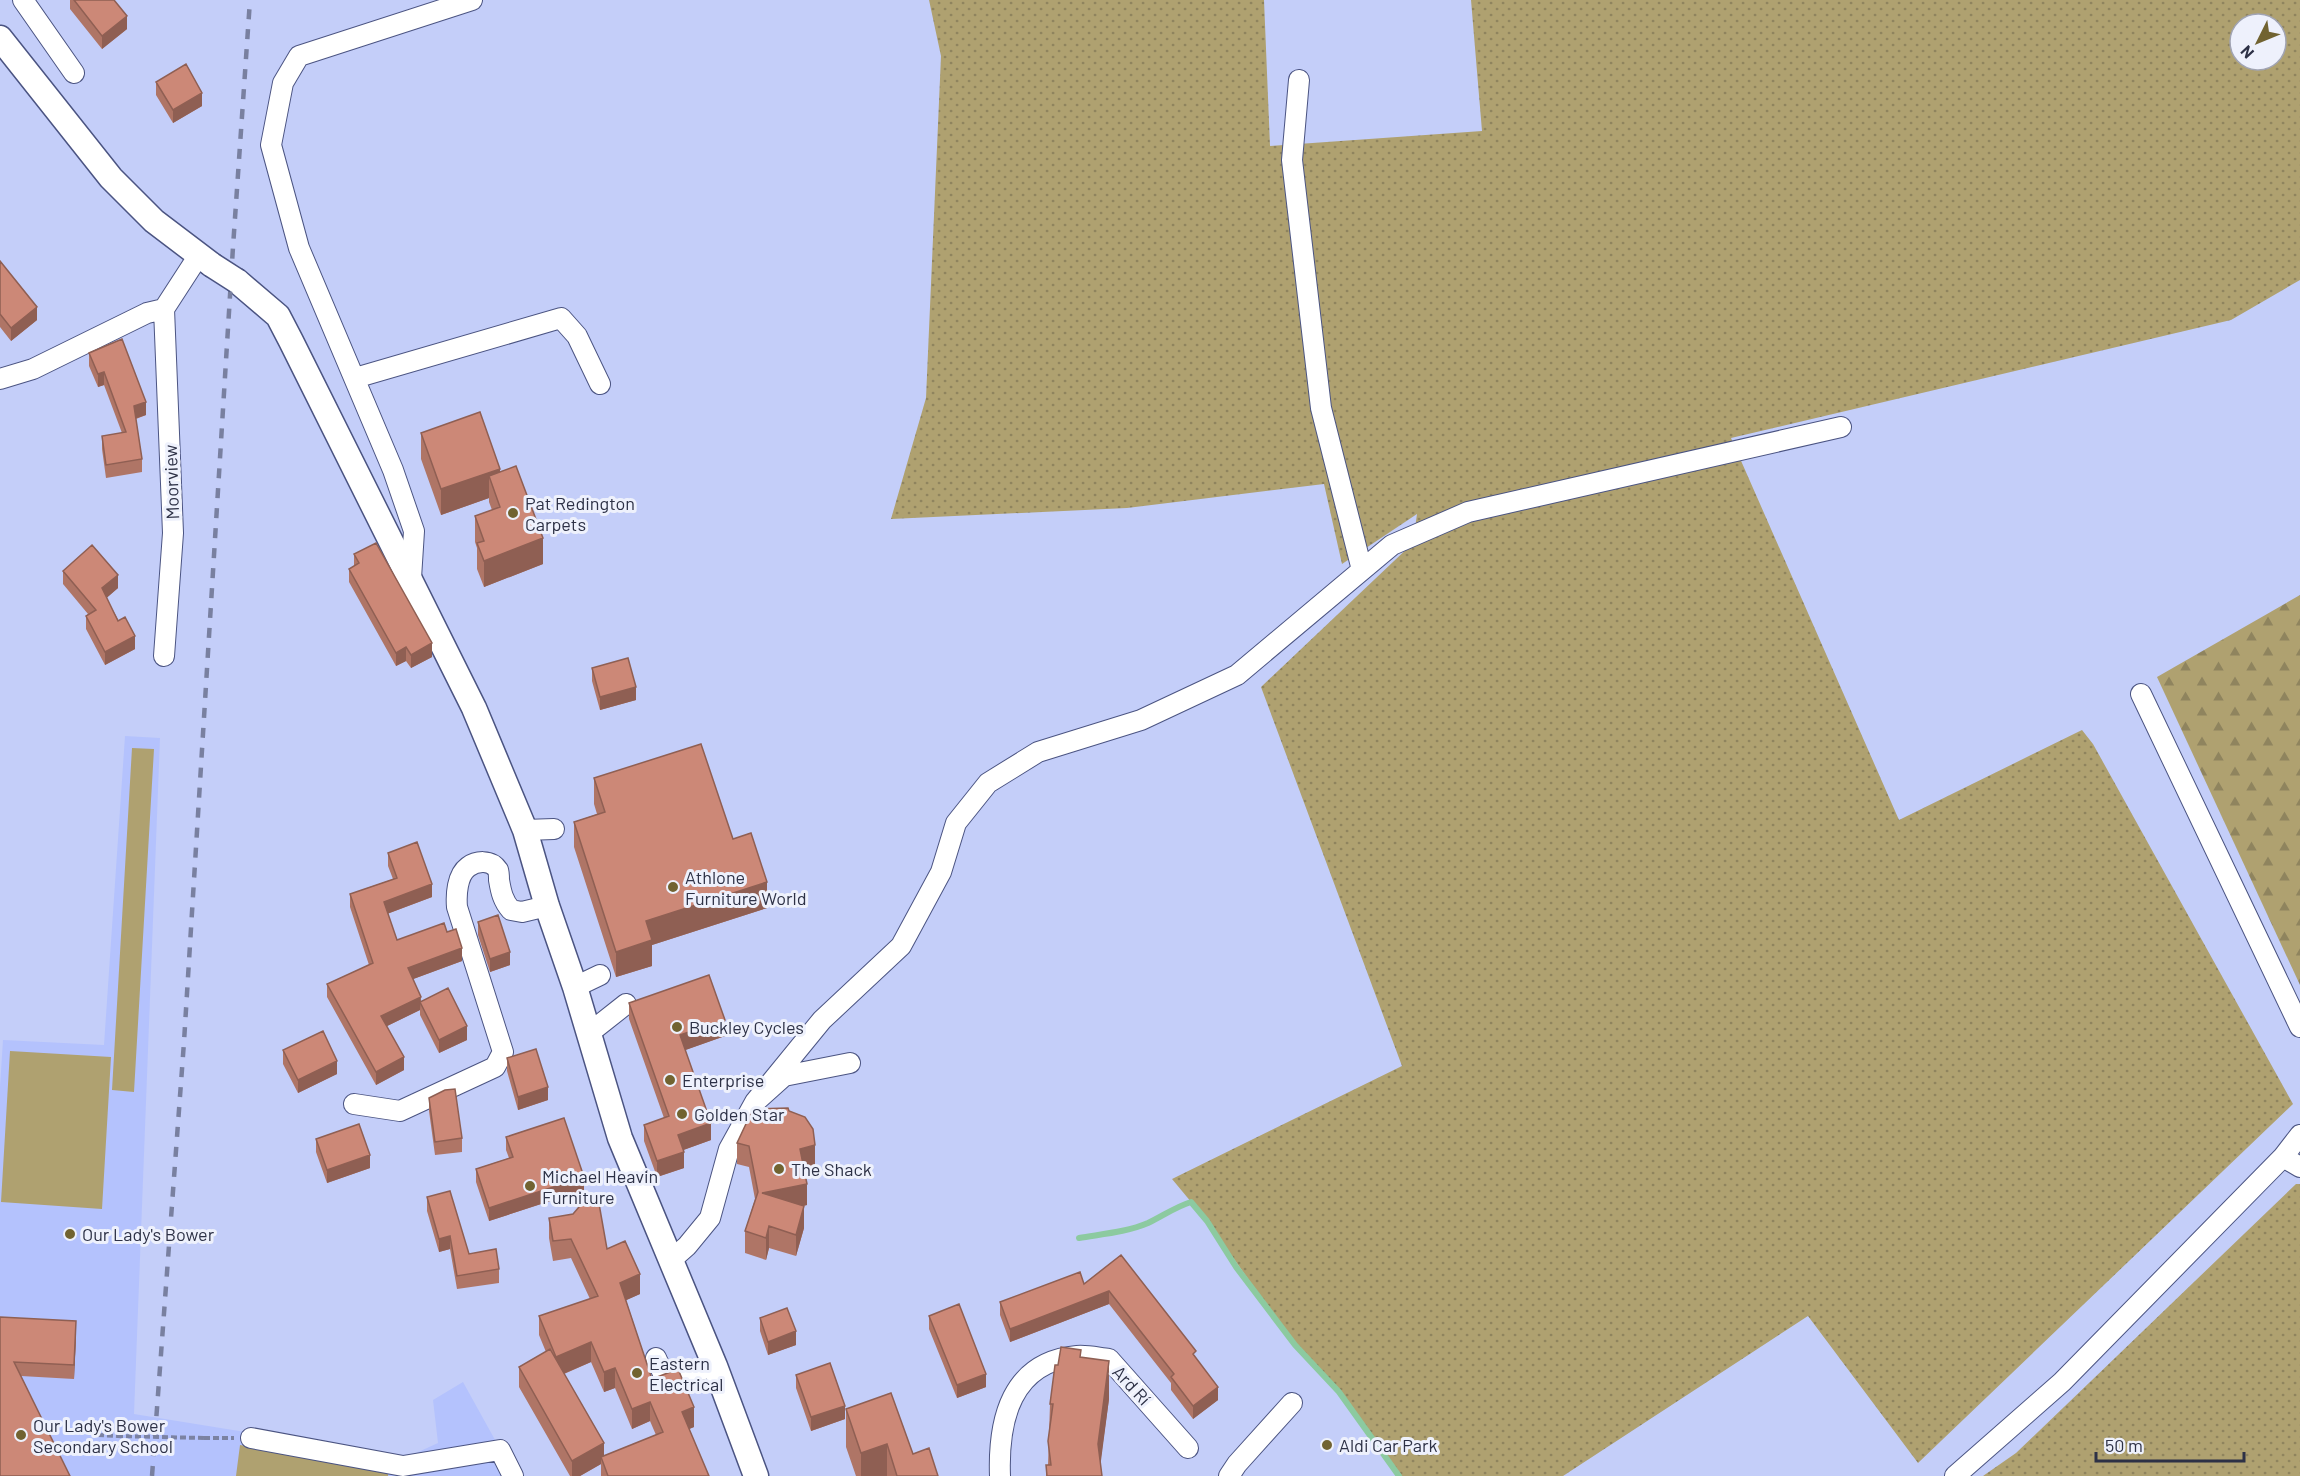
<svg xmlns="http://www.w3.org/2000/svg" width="2300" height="1476" font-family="Barlow,sans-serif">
  <defs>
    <pattern id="grass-dots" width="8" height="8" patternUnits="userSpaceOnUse" patternTransform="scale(1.5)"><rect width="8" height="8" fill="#afa170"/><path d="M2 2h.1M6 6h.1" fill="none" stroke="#8f845e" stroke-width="1.8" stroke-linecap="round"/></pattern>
    <pattern id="forest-firs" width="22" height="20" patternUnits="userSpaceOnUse" patternTransform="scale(1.5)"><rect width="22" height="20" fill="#afa170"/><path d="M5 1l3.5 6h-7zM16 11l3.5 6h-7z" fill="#8f845e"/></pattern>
  </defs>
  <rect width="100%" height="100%" fill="#c4cef9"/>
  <!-- built -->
  <path fill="#b4c2fd" d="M 125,736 L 160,738 L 134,1414 L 405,1458 L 438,1443 L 433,1400 L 463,1382 L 515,1476 L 0,1476 L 0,1087 L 3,1040 L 104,1045 Z"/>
  <!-- grass -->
  <path fill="url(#grass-dots)" fill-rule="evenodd" d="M 929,0 L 1264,0 L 1270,146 L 1482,131 L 1471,0 L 2300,0 L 2300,280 L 2231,320 L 1731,438 L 1899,820 L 2082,730 L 2093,744 L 2293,1104 L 1918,1463 L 1808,1316 L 1563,1476 L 1399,1476 L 1339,1392 L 1295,1345 L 1207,1221 L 1172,1179 L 1402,1066 L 1261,687 L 1413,543 L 1417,514 L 1342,564 L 1324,484 L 1127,508 L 891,519 L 926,398 L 941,56 ZM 2240,24 L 2276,24 L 2276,60 L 2240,60 Z
    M 2296,1184 L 2300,1184 L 2300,1476 L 1983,1476 L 2016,1453 Z"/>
  <!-- forest -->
  <path fill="url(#forest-firs)" d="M 2300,595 L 2300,985 L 2157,677 Z"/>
  <!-- green -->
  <path fill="#afa170" d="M 132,748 L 154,749 L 134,1092 L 112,1090 Z
    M 10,1051 L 111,1057 L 102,1209 L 1,1202 Z
    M 240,1445 L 389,1468 L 388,1476 L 236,1476 Z"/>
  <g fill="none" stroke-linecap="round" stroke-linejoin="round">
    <!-- stream -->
    <path stroke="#8ccaa0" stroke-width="6" d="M 1079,1238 C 1102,1234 1127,1232 1148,1223 C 1163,1216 1175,1207 1191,1202 L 1207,1221 L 1236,1267 L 1295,1345 L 1339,1392 L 1399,1476"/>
    <defs>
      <path id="minor" d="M 23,0 L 74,73
        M 1299,80 L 1292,160 L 1321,408 L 1362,570
        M 355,378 L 561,318 L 577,336 L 600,384
        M 0,379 L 33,369 L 147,313 L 164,309
        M 411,578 L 414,531 L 393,470 L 299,248 L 271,145 L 283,83 L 299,56 L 472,0
        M 164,656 L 173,533 L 164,309 L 199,255
        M 2141,694 L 2300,1027
        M 525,830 L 554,829
        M 575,987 L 600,975
        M 588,1034 L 626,1004
        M 755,1102 L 822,1020 L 901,946 L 941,872 L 956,823 L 988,783 L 1038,752 L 1141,720 L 1237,675 L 1392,545 L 1468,512 L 1841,427
        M 354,1104 L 400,1111 L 495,1067 L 503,1052 L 457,907 C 456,895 457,875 468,867 C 476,861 491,859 498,870 C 499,873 499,876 499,880 C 501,892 503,901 511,910 L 522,912 L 547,906
        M 2283,1157 L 2300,1167
        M 670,1261 L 687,1246 L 710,1218 L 729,1149 L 755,1102 L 784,1076 L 850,1063
        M 656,1358 L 666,1380 L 715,1366
        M 251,1438 L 403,1466 L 500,1450 L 513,1476
        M 1000,1476 C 998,1420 1011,1362 1077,1356 C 1087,1355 1099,1358 1109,1359 L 1188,1448
        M 1229,1476 L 1237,1464 L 1292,1403
        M 1955,1476 L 2062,1382 L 2283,1157 L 2300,1135"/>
      <path id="major" d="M 0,38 L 111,178 L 154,221 L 212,265
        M 237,281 L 278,316 L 291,341 L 474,708 L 525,830 L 547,906 L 575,987 L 620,1138 L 715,1366 L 756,1476"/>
    </defs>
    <!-- minor casing -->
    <use href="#minor" stroke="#4b5482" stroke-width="22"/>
    <!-- major casing -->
    <use href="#major" stroke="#4b5482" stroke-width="27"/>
    <!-- path -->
    <path stroke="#7b82a2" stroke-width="4" stroke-dasharray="6 3" stroke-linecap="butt" d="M 98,1435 L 117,1436
      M 204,1438 L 234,1438"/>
    <!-- minor -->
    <use href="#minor" stroke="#fff" stroke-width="20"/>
    <!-- major -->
    <use href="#major" stroke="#fff" stroke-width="24"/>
    <!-- rail -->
    <path stroke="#7980a0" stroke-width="4.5" stroke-dasharray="10 10" stroke-linecap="butt" d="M 152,1476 L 184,1042 L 233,247 L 250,0"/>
    <defs>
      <path id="major-bridge" d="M 212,265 L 237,281"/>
    </defs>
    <!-- major-bridge casing -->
    <use href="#major-bridge" stroke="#4b5482" stroke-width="27" stroke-linecap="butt"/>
    <!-- path-bridge -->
    <path stroke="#7b82a2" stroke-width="4" stroke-dasharray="6 3" stroke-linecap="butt" d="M 117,1436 L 204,1438"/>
    <!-- major-bridge -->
    <use href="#major-bridge" stroke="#fff" stroke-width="24"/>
  </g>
  <!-- wall -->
  <path fill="#af7566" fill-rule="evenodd" d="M 70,0 L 114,0 L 127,29 L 102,49 L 70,9 Z
    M 156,82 L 202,106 L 173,123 L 156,95 Z
    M 0,261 L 37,320 L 11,341 L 0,327 Z
    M 89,353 L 146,415 L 136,419 L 142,459 L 142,472 L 106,478 L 102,449 L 102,436 L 122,433 L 104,385 L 98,387 L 89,366 Z
    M 421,433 L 500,472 L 543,564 L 484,587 L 477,569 L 477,548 L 475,542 L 475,516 L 492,510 L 489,502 L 489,498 L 441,515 L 421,459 Z
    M 354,554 L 432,657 L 411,668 L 406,661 L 396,666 L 349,582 L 349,569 L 354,566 Z
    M 63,571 L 118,588 L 106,598 L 135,649 L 105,665 L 86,629 L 86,616 L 88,614 L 63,584 Z
    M 592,668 L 636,700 L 600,710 L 592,681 Z
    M 594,778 L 733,839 L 767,908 L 652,945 L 652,966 L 616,977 L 574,847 L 574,822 L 597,814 L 594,804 Z
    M 388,853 L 432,897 L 387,914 L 397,940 L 447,932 L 462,961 L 413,979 L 421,1001 L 467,1040 L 439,1053 L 420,1015 L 420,1010 L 387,1026 L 404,1070 L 376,1085 L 327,997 L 327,984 L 369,965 L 350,907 L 350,894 L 393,879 L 388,866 Z
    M 478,922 L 510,965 L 490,972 L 478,935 Z
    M 629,1003 L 725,1036 L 685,1050 L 711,1140 L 683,1150 L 684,1168 L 657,1177 L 644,1141 L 644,1125 L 664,1118 L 629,1019 Z
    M 283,1050 L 337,1074 L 298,1093 L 283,1064 Z
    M 507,1058 L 548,1100 L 518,1110 L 507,1071 Z
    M 429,1098 L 462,1138 L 462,1152 L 435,1155 L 429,1111 Z
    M 753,1109 L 815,1167 L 804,1170 L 807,1205 L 803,1206 L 804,1228 L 796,1256 L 769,1248 L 766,1260 L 745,1253 L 745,1231 L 755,1199 L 749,1167 L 737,1164 L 737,1143 Z
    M 506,1137 L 584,1190 L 489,1221 L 476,1182 L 476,1169 L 509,1158 L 506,1150 Z
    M 316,1139 L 370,1168 L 327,1183 L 316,1152 Z
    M 427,1197 L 469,1254 L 499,1269 L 499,1283 L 457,1289 L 450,1249 L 439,1252 L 427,1211 Z
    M 549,1218 L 607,1249 L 640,1294 L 626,1300 L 652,1379 L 694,1427 L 689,1429 L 709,1476 L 601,1476 L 601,1464 L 580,1476 L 570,1476 L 519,1387 L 519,1367 L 546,1352 L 539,1335 L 539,1316 L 590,1299 L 571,1258 L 553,1261 L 549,1238 ZM 591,1362 L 604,1392 L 615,1388 L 632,1429 L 650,1421 L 656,1435 L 604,1456 L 564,1374 Z
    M 1121,1255 L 1196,1358 L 1218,1400 L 1193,1419 L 1171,1390 L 1171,1383 L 1109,1304 L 1010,1342 L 1000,1315 L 1000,1302 L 1084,1284 Z
    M 929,1316 L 986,1387 L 957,1398 L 929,1329 Z
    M 0,1317 L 76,1335 L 74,1379 L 21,1376 L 0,1476 Z
    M 760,1318 L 796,1345 L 768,1355 L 760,1331 Z
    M 1081,1357 L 1109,1399 L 1100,1464 L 1102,1476 L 1046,1476 L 1046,1465 L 1048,1465 L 1050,1404 L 1058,1365 Z
    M 796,1375 L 845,1419 L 811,1431 L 796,1388 Z
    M 846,1409 L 913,1454 L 938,1476 L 856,1476 L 846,1447 Z"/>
  <!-- shaded-wall -->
  <path fill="#8f5f53" d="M 127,16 L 127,29 L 102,49 L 102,36 Z
    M 202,93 L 202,106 L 173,123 L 173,110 Z
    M 37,307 L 37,320 L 11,341 L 11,328 Z
    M 104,372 L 104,385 L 98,387 L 98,374 Z
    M 146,402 L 146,415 L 134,419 L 134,406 Z
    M 500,469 L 500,494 L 489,476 L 489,498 L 441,515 L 441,489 Z
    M 543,538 L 543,564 L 484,587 L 484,561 Z
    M 118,575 L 118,588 L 102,602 L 102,588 Z
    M 135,636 L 135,649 L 105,665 L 105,652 Z
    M 432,643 L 432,657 L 411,668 L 411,655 Z
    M 406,647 L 406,661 L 396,666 L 396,653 Z
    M 636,687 L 636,700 L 600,710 L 600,697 Z
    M 767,882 L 767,908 L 652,945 L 652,966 L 616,977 L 616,952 L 646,921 Z
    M 432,884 L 432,897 L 384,915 L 384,902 Z
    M 462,948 L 462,961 L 408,981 L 408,968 Z
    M 510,952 L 510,965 L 490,972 L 490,959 Z
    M 421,997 L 420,1010 L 381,1029 L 381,1016 Z
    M 725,1020 L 725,1036 L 680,1052 L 680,1035 Z
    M 467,1026 L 467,1040 L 439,1053 L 439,1040 Z
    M 404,1057 L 404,1070 L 376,1085 L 376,1072 Z
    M 337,1061 L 337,1074 L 298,1093 L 298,1080 Z
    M 548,1087 L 548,1100 L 518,1110 L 518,1097 Z
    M 711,1123 L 711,1140 L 678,1152 L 678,1135 Z
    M 815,1145 L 815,1167 L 800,1171 L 800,1149 Z
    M 684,1152 L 684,1168 L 657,1177 L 657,1161 Z
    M 370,1155 L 370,1168 L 327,1183 L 327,1170 Z
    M 584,1177 L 584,1190 L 489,1221 L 489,1208 Z
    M 807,1184 L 807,1205 L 762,1214 L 762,1193 Z
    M 804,1206 L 804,1228 L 796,1256 L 796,1235 Z
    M 769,1226 L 769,1248 L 766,1260 L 766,1238 Z
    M 450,1236 L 450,1249 L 439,1252 L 439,1239 Z
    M 640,1274 L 640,1294 L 620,1303 L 620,1283 Z
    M 1109,1291 L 1109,1304 L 1010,1342 L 1010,1329 Z
    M 76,1321 L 76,1335 L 74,1379 L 74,1365 Z
    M 796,1331 L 796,1345 L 768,1355 L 768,1342 Z
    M 591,1342 L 591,1362 L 556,1377 L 556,1357 Z
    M 1109,1361 L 1109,1399 L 1099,1476 L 1098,1444 Z
    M 615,1368 L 615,1388 L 604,1392 L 604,1372 Z
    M 986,1374 L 986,1387 L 957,1398 L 957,1385 Z
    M 1218,1387 L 1218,1400 L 1193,1419 L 1193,1406 Z
    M 650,1402 L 650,1421 L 632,1429 L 632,1409 Z
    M 845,1406 L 845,1419 L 811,1431 L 811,1417 Z
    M 694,1407 L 694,1427 L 682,1432 L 682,1412 Z
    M 604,1443 L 604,1463 L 601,1457 L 601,1464 L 580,1476 L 572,1476 L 572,1461 Z
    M 887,1444 L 887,1476 L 861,1476 L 861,1453 Z"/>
  <!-- building -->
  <path fill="#c87" stroke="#8f5f53" stroke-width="1.5" d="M 74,0 L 114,0 L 127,16 L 102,36 Z
    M 186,64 L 202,93 L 173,110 L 156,82 Z
    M 0,261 L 37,307 L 11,328 L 0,314 Z
    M 122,339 L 146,402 L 134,406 L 142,459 L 106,465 L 102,436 L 126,432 L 104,372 L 98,374 L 89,353 Z
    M 480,412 L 500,469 L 441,489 L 421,433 Z
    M 516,466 L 543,538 L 484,561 L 477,543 L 484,541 L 475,516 L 500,507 L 489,476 Z
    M 376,543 L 432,643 L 411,655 L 406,647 L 396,653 L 349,569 L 359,563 L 354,554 Z
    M 92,545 L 118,575 L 102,588 L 118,621 L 125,617 L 135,636 L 105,652 L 86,616 L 96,610 L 63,571 Z
    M 628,658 L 636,687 L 600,697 L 592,668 Z
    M 701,744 L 733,839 L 751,833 L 767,882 L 646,921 L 652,940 L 616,952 L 574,822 L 605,812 L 594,778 Z
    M 417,842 L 432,884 L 384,902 L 397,940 L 444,923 L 447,932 L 456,929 L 462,948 L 408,968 L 421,997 L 381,1016 L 404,1057 L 376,1072 L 327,984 L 373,963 L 350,894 L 397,878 L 388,853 Z
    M 498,915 L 510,952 L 490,959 L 478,922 Z
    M 709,975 L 725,1020 L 680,1035 L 711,1123 L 678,1135 L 684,1152 L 657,1161 L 644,1125 L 669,1116 L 629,1003 Z
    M 448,988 L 467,1026 L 439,1040 L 420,1002 Z
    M 323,1031 L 337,1061 L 298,1080 L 283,1050 Z
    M 536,1049 L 548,1087 L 518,1097 L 507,1058 Z
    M 455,1089 L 462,1138 L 435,1142 L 429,1098 L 445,1090 Z
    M 788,1108 L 789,1111 L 805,1117 L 813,1129 L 815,1145 L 800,1149 L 807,1184 L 762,1193 L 804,1206 L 796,1235 L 769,1226 L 766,1238 L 745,1231 L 758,1192 L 749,1146 L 737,1143 L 753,1109 Z
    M 564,1118 L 584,1177 L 489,1208 L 476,1169 L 513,1157 L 506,1137 Z
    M 359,1124 L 370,1155 L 327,1170 L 316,1139 Z
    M 450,1191 L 469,1254 L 496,1249 L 499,1269 L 457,1276 L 450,1236 L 439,1239 L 427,1197 Z
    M 598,1198 L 607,1249 L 625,1241 L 640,1274 L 620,1283 L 652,1379 L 678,1369 L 694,1407 L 682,1412 L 709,1476 L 608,1476 L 601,1457 L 663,1432 L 650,1402 L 632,1409 L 615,1368 L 604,1372 L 591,1342 L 556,1357 L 539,1316 L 598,1296 L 571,1239 L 553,1241 L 549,1218 L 573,1214 L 585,1200 Z
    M 1121,1255 L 1196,1351 L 1193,1354 L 1218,1387 L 1193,1406 L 1171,1377 L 1174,1374 L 1109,1291 L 1010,1329 L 1000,1302 L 1080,1272 L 1084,1284 Z
    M 959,1304 L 986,1374 L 957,1385 L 929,1316 Z
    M 787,1308 L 796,1331 L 768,1342 L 760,1318 Z
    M 0,1317 L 76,1321 L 74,1365 L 14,1362 L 70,1476 L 0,1476 Z
    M 1061,1347 L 1081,1350 L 1080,1357 L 1109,1361 L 1098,1444 L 1102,1476 L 1047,1476 L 1046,1465 L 1051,1465 L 1048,1441 L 1053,1404 L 1050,1404 L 1055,1365 L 1058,1365 Z
    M 550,1349 L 604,1443 L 572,1461 L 519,1367 Z
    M 830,1363 L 845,1406 L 811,1417 L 796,1375 Z
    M 891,1393 L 913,1454 L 929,1448 L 938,1476 L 897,1476 L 887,1444 L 861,1453 L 846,1409 Z"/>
  <!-- markers -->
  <g fill="#716331" stroke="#eef1fc" stroke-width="2">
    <circle cx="513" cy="513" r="6"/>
    <circle cx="673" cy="887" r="6"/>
    <circle cx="677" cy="1027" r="6"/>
    <circle cx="670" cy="1080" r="6"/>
    <circle cx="682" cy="1114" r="6"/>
    <circle cx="779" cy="1169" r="6"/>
    <circle cx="530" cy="1186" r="6"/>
    <circle cx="70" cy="1234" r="6"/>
    <circle cx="637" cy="1373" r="6"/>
    <circle cx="21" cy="1435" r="6"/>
    <circle cx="1327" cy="1445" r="6"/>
  </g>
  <g text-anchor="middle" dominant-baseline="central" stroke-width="6" stroke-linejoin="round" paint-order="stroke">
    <!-- street labels -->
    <g font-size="18" fill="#2d3146" stroke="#eef1fc">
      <text transform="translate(171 482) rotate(-92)">Moorview</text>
      <text transform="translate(1132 1385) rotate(47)">Ard Rí</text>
    </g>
    <!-- poi labels -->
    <g font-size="18" fill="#2d3146" stroke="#eef1fc" text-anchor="start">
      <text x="525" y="503">Pat Redington<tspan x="525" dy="21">Carpets</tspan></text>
      <text x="685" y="877">Athlone<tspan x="685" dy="21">Furniture World</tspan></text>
      <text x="689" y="1027">Buckley Cycles</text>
      <text x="682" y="1080">Enterprise</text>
      <text x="694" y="1114">Golden Star</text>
      <text x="791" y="1169">The Shack</text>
      <text x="542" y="1176">Michael Heavin<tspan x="542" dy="21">Furniture</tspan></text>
      <text x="82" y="1234">Our Lady's Bower</text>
      <text x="649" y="1363">Eastern<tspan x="649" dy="21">Electrical</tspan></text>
      <text x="33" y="1425">Our Lady's Bower<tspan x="33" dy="21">Secondary School</tspan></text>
      <text x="1339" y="1445">Aldi Car Park</text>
    </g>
  </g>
  <!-- north arrow -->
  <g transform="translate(2258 42) rotate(227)"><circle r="28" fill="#eef1fc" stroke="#a1a4b3" stroke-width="1.5"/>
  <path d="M0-4.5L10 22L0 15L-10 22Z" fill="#716331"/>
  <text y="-9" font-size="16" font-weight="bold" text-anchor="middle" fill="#2d3146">N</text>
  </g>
  <!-- scale -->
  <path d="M2096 1452v9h148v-9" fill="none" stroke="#2d3146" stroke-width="3"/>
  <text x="2105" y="1452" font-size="18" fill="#2d3146" stroke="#eef1fc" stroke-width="4.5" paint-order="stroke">50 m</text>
</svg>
